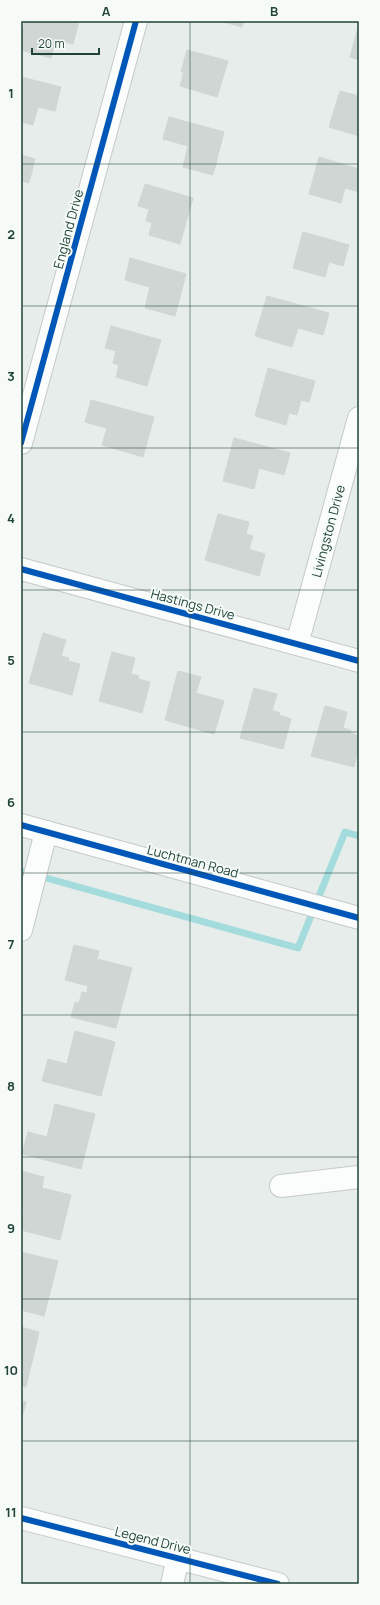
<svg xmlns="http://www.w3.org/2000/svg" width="380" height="1605" font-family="Manrope,sans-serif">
  <rect width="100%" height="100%" fill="#e7edea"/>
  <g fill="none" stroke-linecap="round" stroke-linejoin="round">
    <!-- stream -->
    <path stroke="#a4dcde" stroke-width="7" d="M 21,871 L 298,948 L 345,832 L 359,836"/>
  </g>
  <!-- building -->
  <path fill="#cfd6d3" stroke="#cfd6d3" d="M 25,21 L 79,21 L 73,44 L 56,40 L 51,58 L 21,50 L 21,36 Z
    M 220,21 L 244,21 L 242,27 Z
    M 359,24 L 359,60 L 350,57 Z
    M 187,50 L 228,61 L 217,97 L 180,86 L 184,72 L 181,72 Z
    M 21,77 L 61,87 L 55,111 L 38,107 L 33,125 L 21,122 Z
    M 340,91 L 359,96 L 359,136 L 329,127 Z
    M 169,117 L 224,132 L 213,175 L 183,167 L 188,146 L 163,139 Z
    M 21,155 L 35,159 L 29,183 L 21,181 Z
    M 319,157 L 359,169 L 359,192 L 345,188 L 341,203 L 309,194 Z
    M 145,184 L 193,198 L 180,244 L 149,235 L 152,223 L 146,221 L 149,209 L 138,206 Z
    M 303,232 L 349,245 L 343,266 L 329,262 L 325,277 L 293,268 Z
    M 130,258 L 186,274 L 175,316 L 145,308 L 150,287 L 125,280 Z
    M 267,296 L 329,313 L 323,335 L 298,328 L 292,347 L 255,336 Z
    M 111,326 L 161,340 L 147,386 L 116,377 L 119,365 L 113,363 L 116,351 L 105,348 Z
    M 268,368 L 315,381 L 309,402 L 301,400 L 297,415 L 289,413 L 286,425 L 255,416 Z
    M 91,400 L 154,417 L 143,457 L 102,445 L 107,428 L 85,422 Z
    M 234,438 L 290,453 L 284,475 L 259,468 L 254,489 L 223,481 Z
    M 218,514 L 249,522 L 246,534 L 253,536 L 249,549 L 265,554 L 259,576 L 205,560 Z
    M 43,633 L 66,640 L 61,656 L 69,658 L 68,661 L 80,664 L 72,695 L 29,683 Z
    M 112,652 L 135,658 L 131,674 L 139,676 L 138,679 L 150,682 L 142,713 L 99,701 Z
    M 178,671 L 201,677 L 196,693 L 224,701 L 214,734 L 165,720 Z
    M 254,688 L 277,694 L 272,710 L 280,713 L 279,715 L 291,719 L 283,749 L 240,738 Z
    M 325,706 L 347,712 L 343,728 L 351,730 L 350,733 L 359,736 L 359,748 L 354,767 L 311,756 Z
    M 74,945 L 99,951 L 97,959 L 132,968 L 116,1028 L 71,1017 L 75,1002 L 79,1003 L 82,992 L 87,993 L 88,986 L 65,980 Z
    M 75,1031 L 115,1042 L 101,1096 L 42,1081 L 48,1059 L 67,1064 Z
    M 55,1104 L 95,1114 L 81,1169 L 22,1154 L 28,1132 L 47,1137 Z
    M 21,1171 L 44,1177 L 42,1188 L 71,1195 L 60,1240 L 21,1230 L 21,1219 L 24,1208 L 21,1207 Z
    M 21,1252 L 58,1261 L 44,1316 L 21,1310 Z
    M 21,1327 L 39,1332 L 26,1387 L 21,1385 Z
    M 21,1401 L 26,1402 L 21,1421 Z"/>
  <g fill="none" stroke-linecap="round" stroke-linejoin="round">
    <defs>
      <path id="minor" d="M 21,443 L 136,21
        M 21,569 L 359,661
        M 297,644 L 359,418
        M 21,930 L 46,832
        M 281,1186 L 359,1177
        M 21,1518 L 278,1584
        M 172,1584 L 178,1558"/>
      <path id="tertiary" d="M 21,825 L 359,918"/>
    </defs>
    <!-- minor casing -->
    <use href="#minor" stroke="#c4cac7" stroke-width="24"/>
    <!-- tertiary casing -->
    <use href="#tertiary" stroke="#c4cac7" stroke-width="24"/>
    <!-- minor -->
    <use href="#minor" stroke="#fbfcfc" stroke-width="22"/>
    <!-- tertiary -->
    <use href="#tertiary" stroke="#fbfcfc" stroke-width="22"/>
    <defs>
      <path id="cycleway" d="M 21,443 L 136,21
        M 21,569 L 359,661
        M 21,825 L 359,918
        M 21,1518 L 278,1584"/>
    </defs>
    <!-- cycleway casing -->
    <use href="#cycleway" stroke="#f6fbf8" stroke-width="8"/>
    <!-- cycleway -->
    <use href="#cycleway" stroke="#0057b8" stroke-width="6"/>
  </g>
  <!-- grid -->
  <path fill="none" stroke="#214437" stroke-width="1" stroke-opacity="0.55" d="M 190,21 L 190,1584M 21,164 L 359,164M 21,306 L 359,306M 21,448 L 359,448M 21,590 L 359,590M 21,732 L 359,732M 21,873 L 359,873M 21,1015 L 359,1015M 21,1157 L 359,1157M 21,1299 L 359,1299M 21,1441 L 359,1441"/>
  <g text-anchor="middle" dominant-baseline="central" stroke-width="4" stroke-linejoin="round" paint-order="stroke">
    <!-- street labels -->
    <g font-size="13" fill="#214437" stroke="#f6fbf8">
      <text transform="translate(68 229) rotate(-75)">England Drive</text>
      <text transform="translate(328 531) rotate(-75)">Livingston Drive</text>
      <text transform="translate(193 604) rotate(15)">Hastings Drive</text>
      <text transform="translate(193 861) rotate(15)">Luchtman Road</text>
      <text transform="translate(153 1540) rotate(14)">Legend Drive</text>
    </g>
  </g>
  <!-- border -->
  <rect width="380" height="1605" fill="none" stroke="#f6fbf8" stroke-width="44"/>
  <!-- scale -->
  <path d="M32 48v6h67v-6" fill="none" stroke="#214437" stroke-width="2"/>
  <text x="38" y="48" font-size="12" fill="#214437" stroke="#f6fbf8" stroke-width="3" paint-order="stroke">20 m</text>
  <rect x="22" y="22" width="336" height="1561" fill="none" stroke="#214437" stroke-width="1.5"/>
  <g font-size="13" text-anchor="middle" font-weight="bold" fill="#214437">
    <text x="106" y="16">A</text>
    <text x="274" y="16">B</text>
    <text x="11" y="98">1</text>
    <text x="11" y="239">2</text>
    <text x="11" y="381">3</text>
    <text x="11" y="523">4</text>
    <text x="11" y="665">5</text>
    <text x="11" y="807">6</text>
    <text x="11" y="949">7</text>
    <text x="11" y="1091">8</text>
    <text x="11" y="1233">9</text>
    <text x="11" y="1375">10</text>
    <text x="11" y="1517">11</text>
  </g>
</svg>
